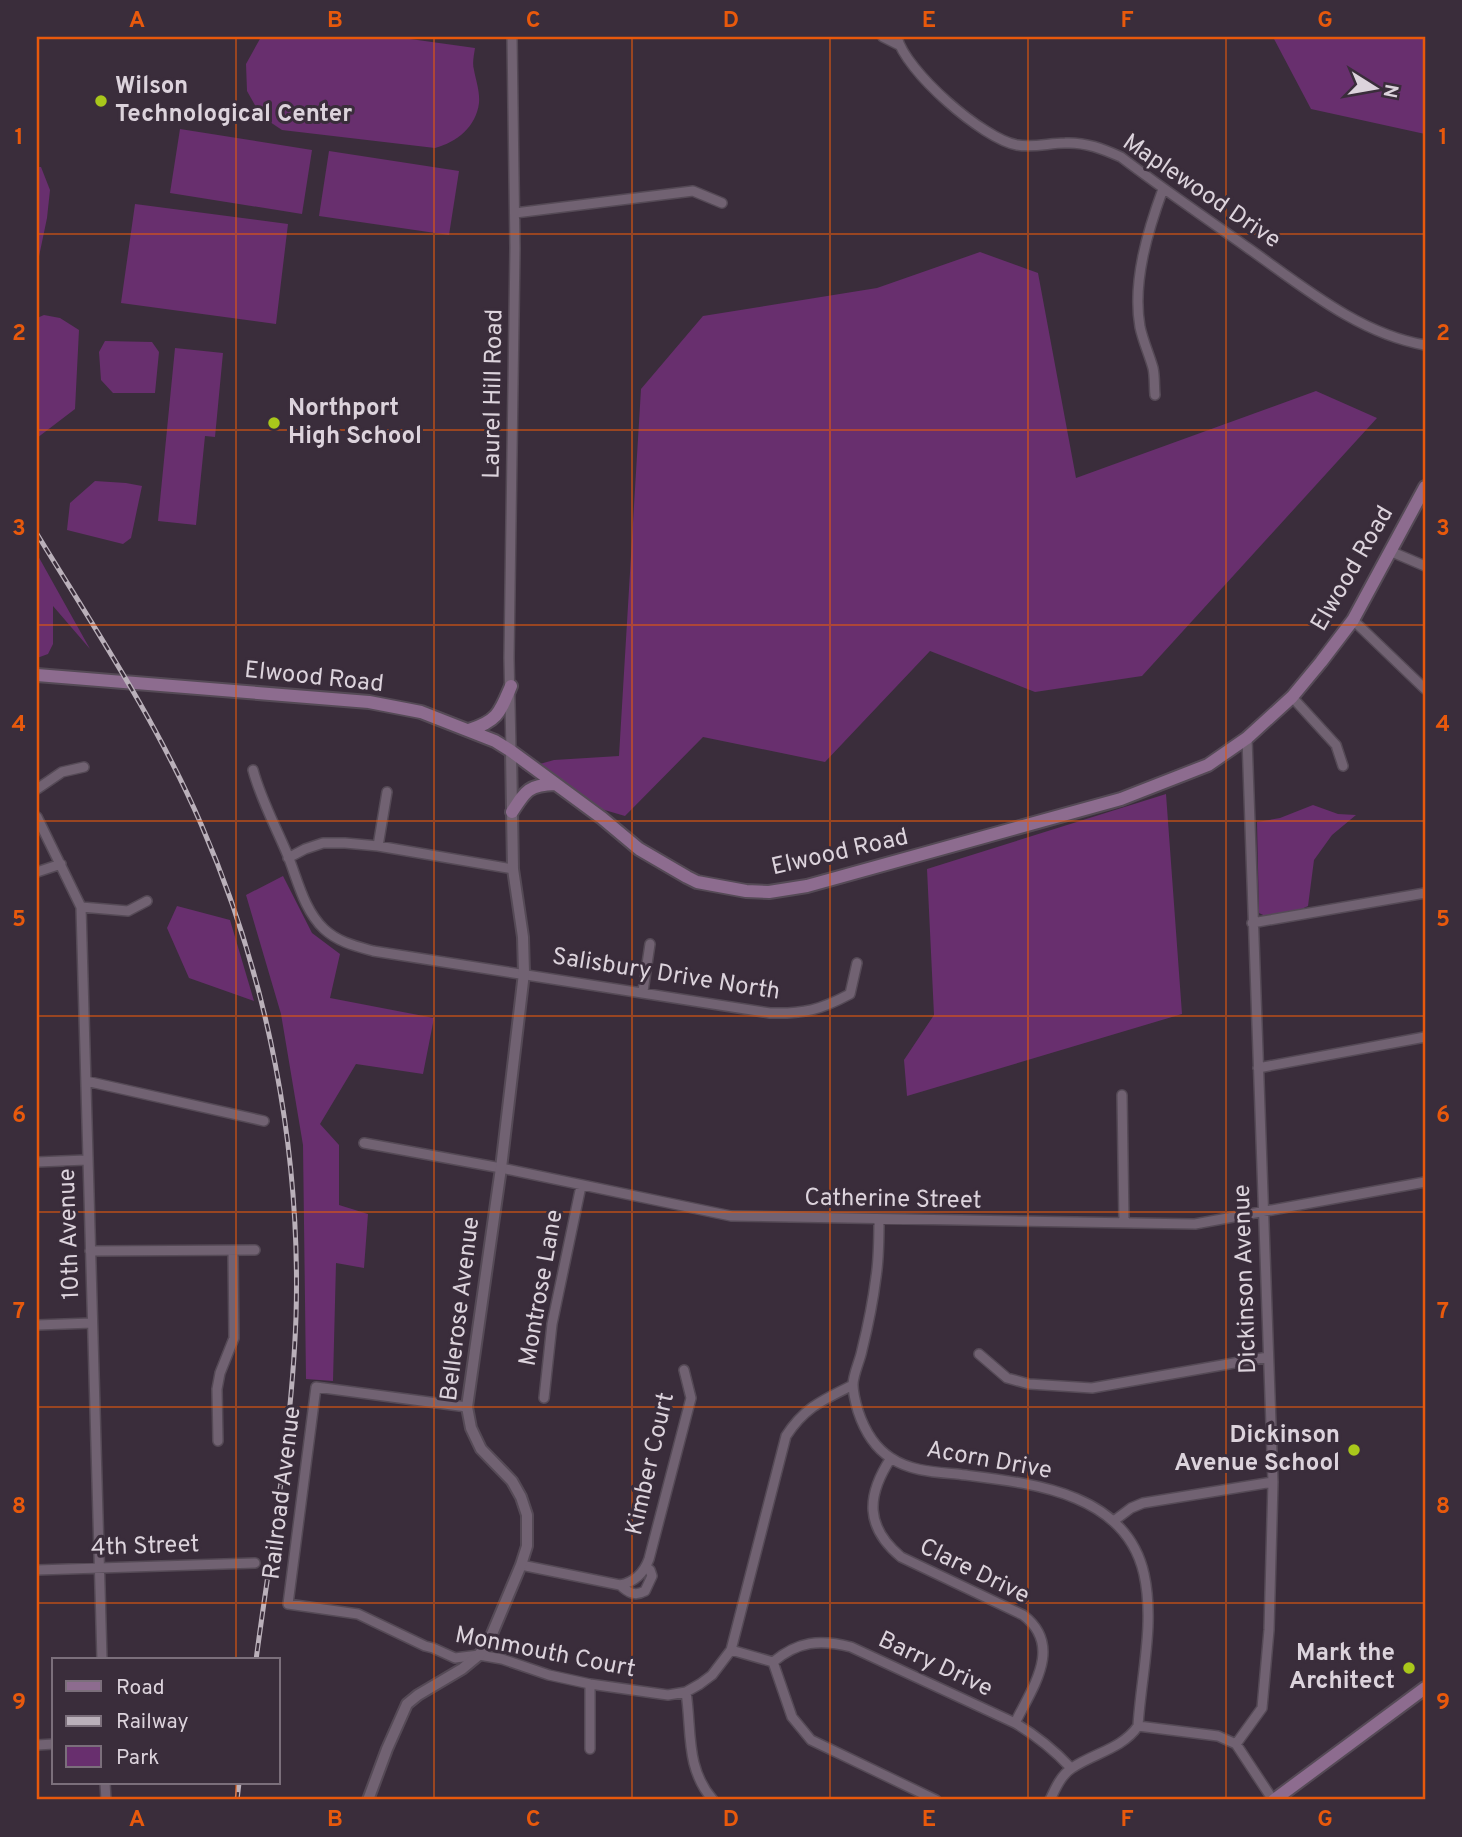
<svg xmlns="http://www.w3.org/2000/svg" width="1462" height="1837" font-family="Overpass,sans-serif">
  <rect width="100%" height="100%" fill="#3a2d3b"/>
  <!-- green -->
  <path fill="#682f6e" d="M 261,37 L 396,37 L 475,48 C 474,55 472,63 474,70 C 476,81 480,91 479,103 C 476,127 457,142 435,148 L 282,130 L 261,116 L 247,91 L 246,64 Z
    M 1273,37 L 1425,37 L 1425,134 L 1311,109 Z
    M 180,129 L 312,150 L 302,214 L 170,193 Z
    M 329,151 L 459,171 L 449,235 L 319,216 Z
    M 37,167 L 41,167 L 50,190 L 47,218 L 37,266 Z
    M 135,204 L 288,224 L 276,324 L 121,303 Z
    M 980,252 L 1038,273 L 1076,478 L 1316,391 L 1377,418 L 1142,676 L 1035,692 L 930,651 L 825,762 L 703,737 L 625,816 L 567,799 L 522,769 L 554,760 L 619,756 L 641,389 L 703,316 L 877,288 Z
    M 44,315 L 60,318 L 79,330 L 75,409 L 37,438 L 37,318 Z
    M 105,341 L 152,342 L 159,352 L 155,393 L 113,393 L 101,380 L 99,352 Z
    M 175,348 L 223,353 L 215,437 L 205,436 L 196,525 L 158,521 Z
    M 95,481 L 126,483 L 142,486 L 131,538 L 123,544 L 67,530 L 70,503 Z
    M 37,554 L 90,649 L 53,606 L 53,644 L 48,654 L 37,658 Z
    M 1166,794 L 1182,1014 L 907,1096 L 904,1060 L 934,1015 L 927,869 Z
    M 1313,805 L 1338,814 L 1356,815 L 1332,835 L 1314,860 L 1308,906 C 1294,913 1274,922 1259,913 L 1257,822 L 1280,818 Z
    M 283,876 L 312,933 L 340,954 L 330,998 L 434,1018 L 423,1074 L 356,1064 L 320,1124 L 339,1145 L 339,1205 L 368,1214 L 364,1268 L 336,1263 L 333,1381 L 306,1379 L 303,1145 L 281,1014 L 246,895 Z
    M 177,906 L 230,920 L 254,1001 L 189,978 L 167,928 Z"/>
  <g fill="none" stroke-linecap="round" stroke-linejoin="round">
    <defs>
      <path id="minor" d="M 883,37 L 899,45
        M 897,37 C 905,71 983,139 1017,145 C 1034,148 1049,143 1065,143 C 1086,142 1103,149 1121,157 C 1163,189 1206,218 1248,248 C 1302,286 1359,334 1425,345
        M 515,213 L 693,191 L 722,203
        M 1155,395 C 1154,386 1155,377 1153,368 C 1149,354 1143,341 1140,327 C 1132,282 1148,230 1163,189
        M 1392,552 L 1425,566
        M 1353,620 L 1425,689
        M 1292,697 L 1336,745 L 1343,766
        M 1247,738 L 1273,1482 L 1269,1630 L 1262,1708 L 1236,1744 L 1273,1800
        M 511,751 L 509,658 L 515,248 L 512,37
        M 253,770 C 261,800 276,827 288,856 C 298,881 304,910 324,929 C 338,942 355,946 373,951 L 770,1013 C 804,1014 820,1010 850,994 L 857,963
        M 37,789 L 62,772 L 84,767
        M 37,817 L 81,907 L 102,1660
        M 378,846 L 387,792
        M 288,858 L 305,849 L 323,843 L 345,843 L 378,846 L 513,869
        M 37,872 L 61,864
        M 81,907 L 128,911 L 147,901
        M 1252,923 L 1425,893
        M 643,991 L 650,944
        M 1258,1068 L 1425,1037
        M 86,1081 L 264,1121
        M 1122,1095 L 1124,1223
        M 364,1143 L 501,1168 L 731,1216 L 1195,1224 L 1425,1182
        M 37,1162 L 86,1160
        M 879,1219 C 879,1238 879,1258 876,1277 C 873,1301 868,1326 862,1350 C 860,1361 853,1374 853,1385 C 853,1393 856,1404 858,1411 C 864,1429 875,1448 891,1458 C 910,1471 935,1472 957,1474 C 1027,1483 1125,1490 1144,1574 C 1155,1624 1141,1676 1138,1726
        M 90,1251 L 255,1250
        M 37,1325 L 92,1323
        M 979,1354 L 1007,1378 L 1029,1384 L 1092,1388 L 1268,1357
        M 544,1398 L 552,1324 L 581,1186
        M 467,1407 L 316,1387 L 288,1604 L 358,1614 L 425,1646 L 433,1648 L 455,1658 L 479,1655 L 502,1659 L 549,1675 L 590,1684 L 668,1695 L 686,1692 L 700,1684 L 712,1675 L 731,1650 L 786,1436 C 805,1407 823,1400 853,1385
        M 218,1441 L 217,1389 L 220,1373 L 234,1338 L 233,1252
        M 891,1458 C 866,1496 865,1527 901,1557 L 1023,1615 C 1064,1646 1032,1688 1015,1723
        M 1115,1520 L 1131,1508 L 1143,1503 L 1273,1482
        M 521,1565 L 620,1585 C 635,1582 644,1573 649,1559 L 691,1398 L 684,1370
        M 37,1570 L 255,1563
        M 620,1585 C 628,1592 634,1597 645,1591 L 652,1576 L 650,1570 L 646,1567
        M 731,1650 L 773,1662
        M 773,1662 C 798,1641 820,1639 851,1647 L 1015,1723 C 1037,1736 1054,1750 1071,1768
        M 773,1662 L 792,1717 L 811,1740 L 936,1800
        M 590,1684 L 590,1749
        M 686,1692 C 692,1731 685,1768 713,1800
        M 1138,1726 L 1218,1736 L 1236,1744
        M 37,1745 L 54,1744
        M 105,1783 L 106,1800
        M 1050,1800 C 1055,1789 1061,1775 1072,1768 C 1094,1753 1122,1749 1138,1726"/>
      <path id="tertiary" d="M 368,1800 L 387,1749 L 407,1704 L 418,1695 L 462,1669 L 479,1655 L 489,1641 L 521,1565 L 527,1546 L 527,1515 L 521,1497 L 512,1481 L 481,1449 L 471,1428 L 467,1407 L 501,1168 L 524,973 L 523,937 L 513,869 L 511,751"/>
      <path id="secondary" d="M 37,675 L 369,702 L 421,712 L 495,741 L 511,751 L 602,818 L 639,849 L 687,877 L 697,882 L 746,891 L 769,892 L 807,886 L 1121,799 L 1208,765 L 1247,738 L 1292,697 L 1321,662 L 1353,620 L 1425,487
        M 469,730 C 498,721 500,712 511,686
        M 512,812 C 526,790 529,785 555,784
        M 1274,1800 L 1425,1688"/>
    </defs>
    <!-- minor casing -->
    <use href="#minor" stroke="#554a56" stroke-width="12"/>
    <!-- tertiary casing -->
    <use href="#tertiary" stroke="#554a56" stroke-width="14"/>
    <!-- secondary casing -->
    <use href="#secondary" stroke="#554a56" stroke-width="16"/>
    <!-- minor -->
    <use href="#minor" stroke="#716272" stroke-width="9"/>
    <!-- tertiary -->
    <use href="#tertiary" stroke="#716272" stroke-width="10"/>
    <!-- secondary -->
    <use href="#secondary" stroke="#8d6c8f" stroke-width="12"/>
    <defs>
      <path id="rail" d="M 37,534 C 95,629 157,722 201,824 C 268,978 301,1150 296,1317 C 292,1432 271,1547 256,1660
        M 237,1800 L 239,1783"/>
    </defs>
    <!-- rail casing -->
    <use href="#rail" stroke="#bab0ba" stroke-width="5"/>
    <!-- rail -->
    <use href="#rail" stroke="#3a2d3b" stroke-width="2.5" stroke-dasharray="8" stroke-linecap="butt"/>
  </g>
  <!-- grid -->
  <path fill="none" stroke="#e8590c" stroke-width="2" stroke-opacity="0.55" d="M 236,37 L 236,1660M 434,37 L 434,1800M 632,37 L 632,1800M 830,37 L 830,1800M 1028,37 L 1028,1800M 1226,37 L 1226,1800M 37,234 L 1425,234M 37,430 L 1425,430M 37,625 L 1425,625M 37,821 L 1425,821M 37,1016 L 1425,1016M 37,1212 L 1425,1212M 37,1407 L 1425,1407M 37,1603 L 1425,1603M 236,1783 L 236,1800"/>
  <!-- markers -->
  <g fill="#a9c71b" stroke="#3a2d3b" stroke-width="2.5">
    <circle cx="101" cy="101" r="7"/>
    <circle cx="274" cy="423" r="7"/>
    <circle cx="1354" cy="1450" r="7"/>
    <circle cx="1409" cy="1668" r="7"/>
  </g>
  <g text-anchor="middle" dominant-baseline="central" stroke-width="6" stroke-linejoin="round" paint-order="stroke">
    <!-- poi labels -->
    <g font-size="24" font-weight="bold" fill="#dcd3dc" stroke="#3a2d3b" text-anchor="start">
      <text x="115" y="87">Wilson<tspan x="115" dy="28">Technological Center</tspan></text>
      <text x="288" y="409">Northport<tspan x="288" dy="28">High School</tspan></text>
      <text x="1340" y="1436" text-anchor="end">Dickinson<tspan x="1340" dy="28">Avenue School</tspan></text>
      <text x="1395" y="1654" text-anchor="end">Mark the<tspan x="1395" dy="28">Architect</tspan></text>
    </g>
    <!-- street labels -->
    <g font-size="24" fill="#dcd3dc" stroke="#3a2d3b">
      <text transform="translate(1201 192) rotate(34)">Maplewood Drive</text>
      <text transform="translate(494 394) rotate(-89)">Laurel Hill Road</text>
      <text transform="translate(1353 569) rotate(-60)">Elwood Road</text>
      <text transform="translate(314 678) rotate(6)">Elwood Road</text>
      <text transform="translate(840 853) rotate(-13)">Elwood Road</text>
      <text transform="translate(666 975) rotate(9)">Salisbury Drive North</text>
      <text transform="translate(893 1200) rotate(1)">Catherine Street</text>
      <text transform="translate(70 1234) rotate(-92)">10th Avenue</text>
      <text transform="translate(1246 1279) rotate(-92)">Dickinson Avenue</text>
      <text transform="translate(542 1288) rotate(-80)">Montrose Lane</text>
      <text transform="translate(461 1309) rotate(-83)">Bellerose Avenue</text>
      <text transform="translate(989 1461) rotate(10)">Acorn Drive</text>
      <text transform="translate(651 1464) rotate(-77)">Kimber Court</text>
      <text transform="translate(283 1493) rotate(-83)">Railroad Avenue</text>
      <text transform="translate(145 1547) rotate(-2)">4th Street</text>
      <text transform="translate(974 1572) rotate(26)">Clare Drive</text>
      <text transform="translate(545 1653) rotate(11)">Monmouth Court</text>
      <text transform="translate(935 1665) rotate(25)">Barry Drive</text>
    </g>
  </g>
  <!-- border -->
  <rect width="1462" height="1837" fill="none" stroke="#3a2d3b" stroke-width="77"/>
  <!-- legend -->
  <rect x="52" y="1658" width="228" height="126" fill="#3a2d3b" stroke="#7b6f7b" stroke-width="2"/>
  <rect x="66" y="1681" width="35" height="10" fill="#8d6c8f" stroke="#7b6f7b" stroke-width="2"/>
  <text x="116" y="1694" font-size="21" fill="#dcd3dc">Road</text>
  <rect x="66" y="1716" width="35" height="10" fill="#bab0ba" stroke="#7b6f7b" stroke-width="2"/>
  <text x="116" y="1728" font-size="21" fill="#dcd3dc">Railway</text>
  <rect x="66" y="1746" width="35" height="21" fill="#682f6e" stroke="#7b6f7b" stroke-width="2"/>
  <text x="116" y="1764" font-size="21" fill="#dcd3dc">Park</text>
  <!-- north arrow -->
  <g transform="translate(1375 88) rotate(101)" stroke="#3a2d3b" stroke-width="5" paint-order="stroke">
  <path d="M0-5L12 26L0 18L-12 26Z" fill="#dcd3dc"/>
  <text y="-10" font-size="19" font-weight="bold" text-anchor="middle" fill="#dcd3dc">N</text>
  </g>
  <rect x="38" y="38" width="1386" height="1760" fill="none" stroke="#e8590c" stroke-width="2.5"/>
  <g font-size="23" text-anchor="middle" font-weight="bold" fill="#e8590c">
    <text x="137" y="27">A</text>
    <text x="335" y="27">B</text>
    <text x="533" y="27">C</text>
    <text x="731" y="27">D</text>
    <text x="929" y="27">E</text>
    <text x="1127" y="27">F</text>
    <text x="1325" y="27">G</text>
    <text x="19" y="144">1</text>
    <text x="1443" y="144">1</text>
    <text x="19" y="340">2</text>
    <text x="1443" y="340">2</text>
    <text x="19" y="535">3</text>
    <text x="1443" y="535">3</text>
    <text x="19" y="731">4</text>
    <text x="1443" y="731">4</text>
    <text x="19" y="926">5</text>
    <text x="1443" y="926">5</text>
    <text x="19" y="1122">6</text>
    <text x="1443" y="1122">6</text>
    <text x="19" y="1318">7</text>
    <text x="1443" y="1318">7</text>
    <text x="19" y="1513">8</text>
    <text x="1443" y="1513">8</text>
    <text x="19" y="1709">9</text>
    <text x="1443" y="1709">9</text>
    <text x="137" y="1826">A</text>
    <text x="335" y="1826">B</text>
    <text x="533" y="1826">C</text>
    <text x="731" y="1826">D</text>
    <text x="929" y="1826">E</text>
    <text x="1127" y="1826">F</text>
    <text x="1325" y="1826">G</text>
  </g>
</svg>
